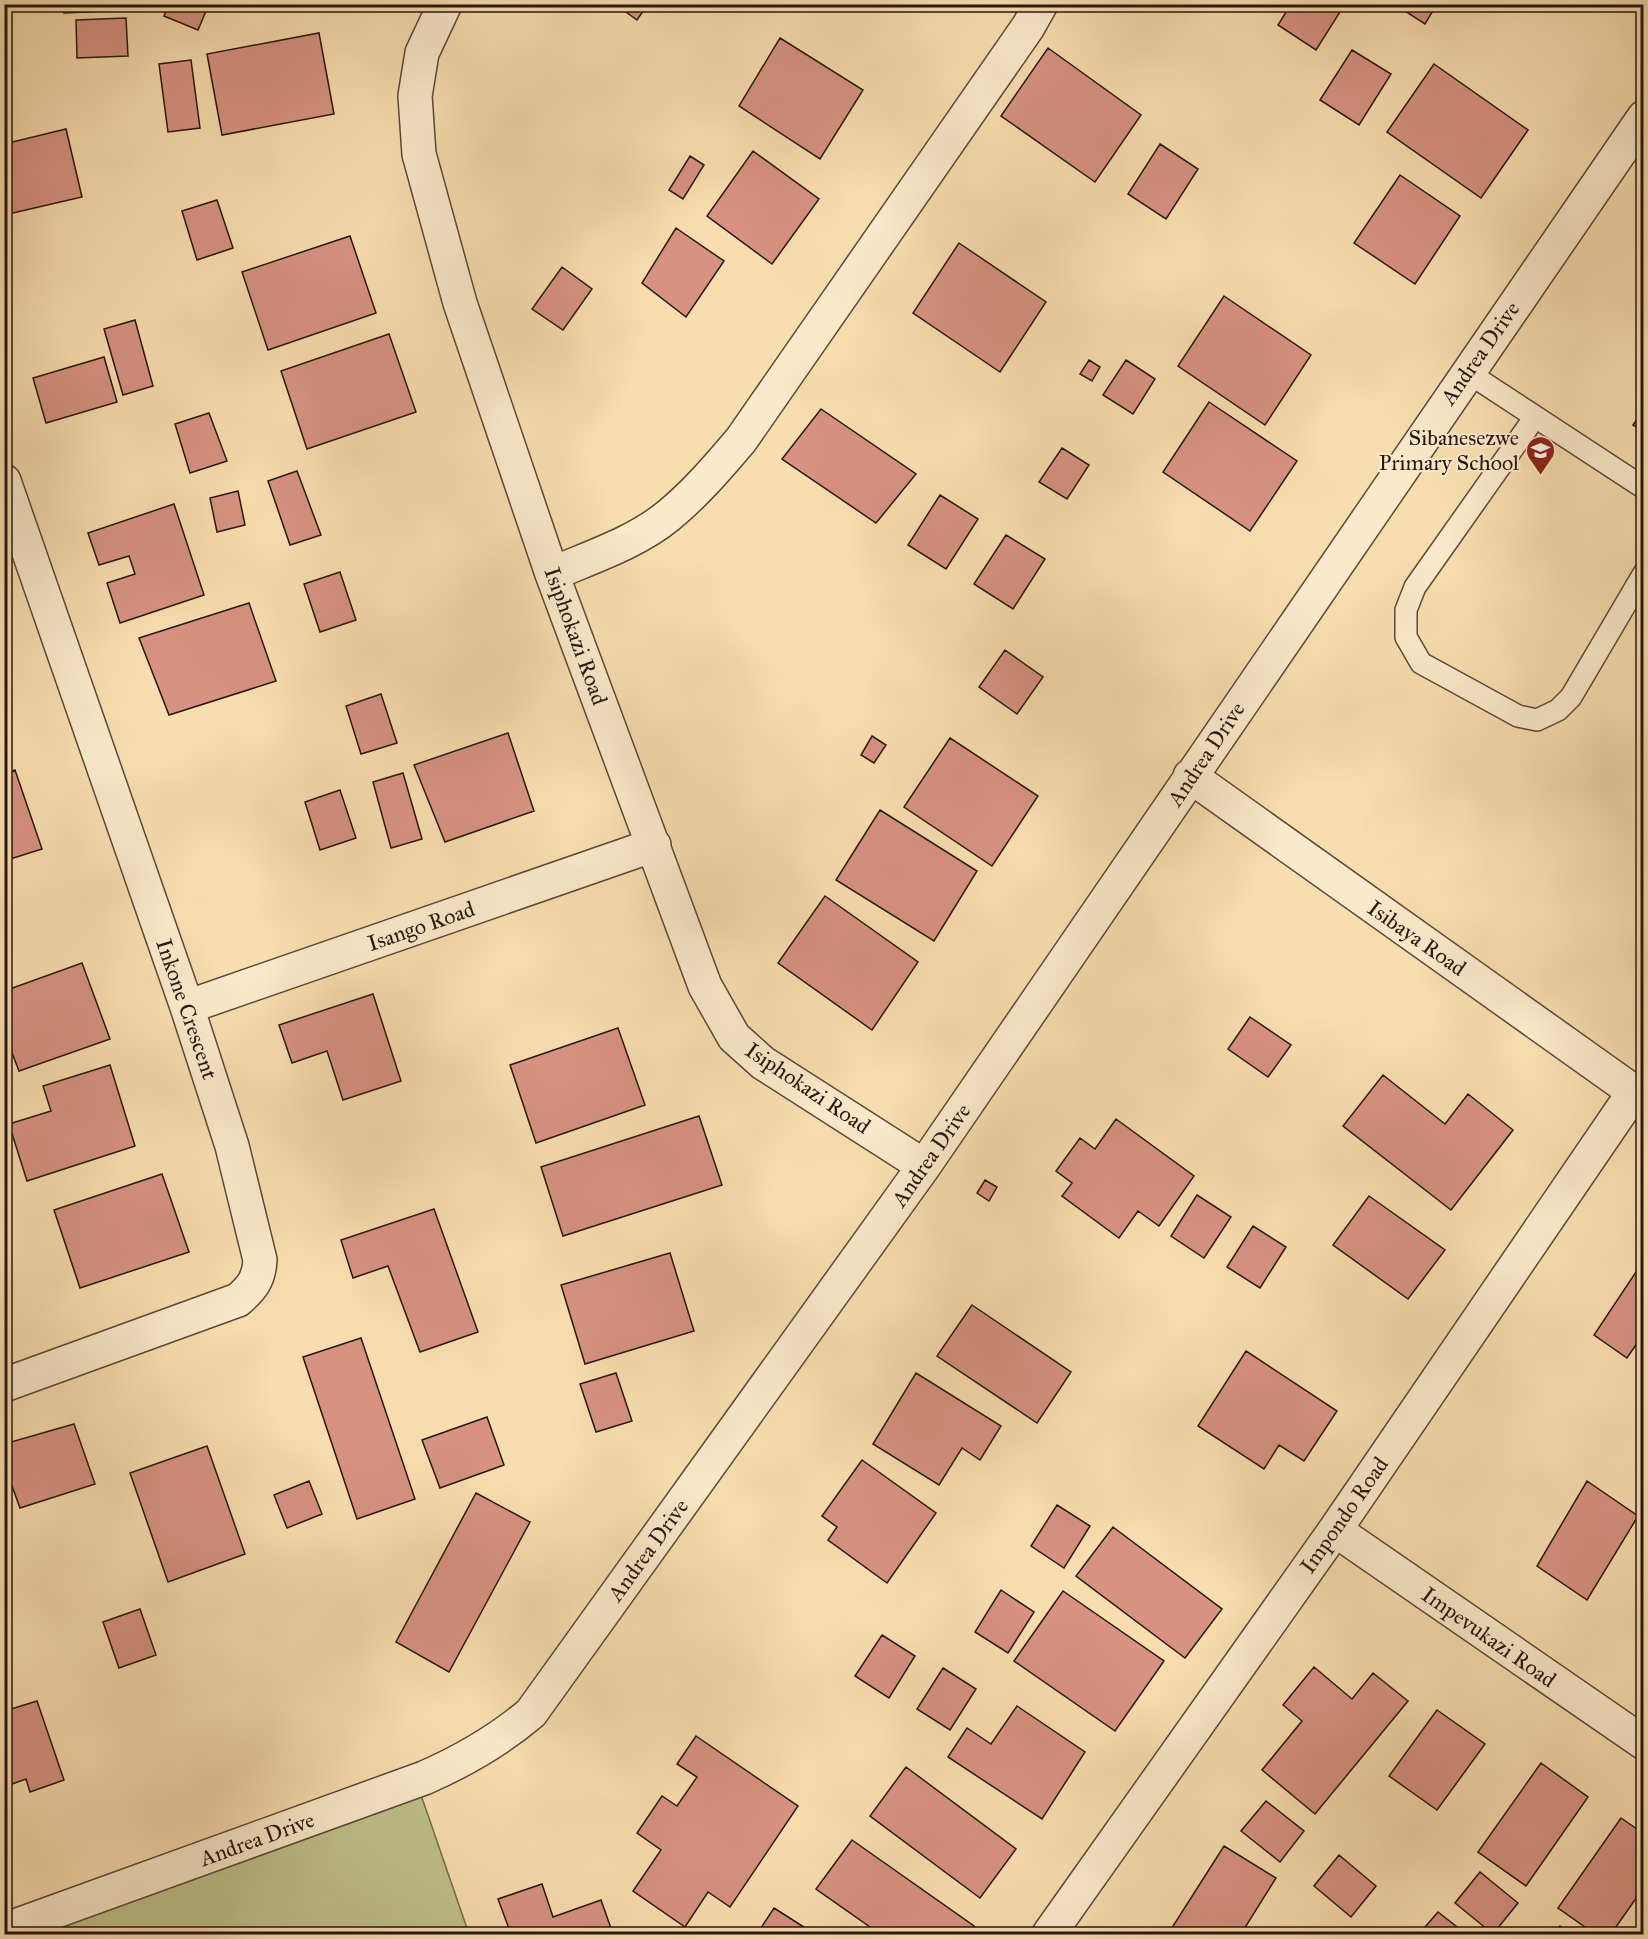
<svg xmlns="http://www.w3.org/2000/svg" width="1648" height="1939" font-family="'IM FELL Great Primer',serif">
  <rect width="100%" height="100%" fill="#f8ddaf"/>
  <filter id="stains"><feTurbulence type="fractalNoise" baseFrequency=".00333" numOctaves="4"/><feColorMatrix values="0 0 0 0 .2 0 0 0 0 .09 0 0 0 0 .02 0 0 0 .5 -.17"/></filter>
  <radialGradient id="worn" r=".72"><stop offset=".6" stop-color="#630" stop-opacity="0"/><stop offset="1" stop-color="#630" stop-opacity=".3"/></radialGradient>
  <!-- green -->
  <path fill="#bec08a" stroke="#726c4e" stroke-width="1.5" d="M 421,1795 L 469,1934 L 40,1934 Z"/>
  <!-- building -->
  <path fill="#d79282" stroke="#271711" stroke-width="1.5" d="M 64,4 L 109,4 L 109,11 L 64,13 Z
    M 169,4 L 209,4 L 198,30 L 164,16 Z
    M 615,4 L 648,4 L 637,20 Z
    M 1291,4 L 1345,4 L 1316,50 L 1278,25 Z
    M 1394,4 L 1437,4 L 1425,24 Z
    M 126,18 L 128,56 L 77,58 L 76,20 Z
    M 319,33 L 334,114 L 222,135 L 207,54 Z
    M 780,38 L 863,90 L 820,159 L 739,106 Z
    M 1048,48 L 1141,115 L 1095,182 L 1001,116 Z
    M 1352,50 L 1391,74 L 1359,125 L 1320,100 Z
    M 191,60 L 200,128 L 168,132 L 159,64 Z
    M 1434,64 L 1528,130 L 1481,198 L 1387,132 Z
    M 66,129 L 82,197 L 4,215 L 4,144 Z
    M 1160,144 L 1198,169 L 1166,219 L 1128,194 Z
    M 753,151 L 819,199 L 772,264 L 707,216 Z
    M 690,156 L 704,165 L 683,199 L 669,190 Z
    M 1400,175 L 1460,216 L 1415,284 L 1354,243 Z
    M 217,200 L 233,248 L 197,260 L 182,211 Z
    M 676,228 L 724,261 L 686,317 L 642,283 Z
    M 350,236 L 376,313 L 268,350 L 242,272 Z
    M 959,243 L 1046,302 L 1000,372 L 913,313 Z
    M 562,267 L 592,289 L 563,330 L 532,309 Z
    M 1224,296 L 1311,355 L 1265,425 L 1178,366 Z
    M 135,320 L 153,386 L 123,395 L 104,329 Z
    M 389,334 L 416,412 L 307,449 L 281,371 Z
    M 104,357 L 117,402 L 46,423 L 33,378 Z
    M 1089,360 L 1100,367 L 1092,381 L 1080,374 Z
    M 1126,360 L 1155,379 L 1133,414 L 1103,395 Z
    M 1209,402 L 1297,461 L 1250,531 L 1163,472 Z
    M 821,409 L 916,474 L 876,523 L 782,459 Z
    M 1644,409 L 1644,432 L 1633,425 Z
    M 209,413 L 227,461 L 190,473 L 175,424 Z
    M 1062,448 L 1089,465 L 1067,499 L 1039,482 Z
    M 297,471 L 321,535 L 290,545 L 268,481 Z
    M 238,491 L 245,525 L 217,532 L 210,498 Z
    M 940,495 L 978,519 L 946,569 L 908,545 Z
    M 174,504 L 204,595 L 120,623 L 107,583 L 135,574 L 129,556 L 99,565 L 88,533 Z
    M 1006,535 L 1045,559 L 1013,609 L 974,584 Z
    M 340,572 L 356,620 L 320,632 L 304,584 Z
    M 249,603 L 276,681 L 169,715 L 139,638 Z
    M 1005,650 L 1043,677 L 1017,714 L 979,687 Z
    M 381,694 L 397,743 L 361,754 L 346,706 Z
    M 4,728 L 11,745 L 4,747 Z
    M 508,733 L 534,811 L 445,842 L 414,765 Z
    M 872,736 L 886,745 L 874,763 L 861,755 Z
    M 950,738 L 1038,796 L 992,866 L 904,807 Z
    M 15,770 L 42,849 L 4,861 L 4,774 Z
    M 403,773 L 422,839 L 391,848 L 373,782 Z
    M 340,790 L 356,838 L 320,850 L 305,802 Z
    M 880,810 L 977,871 L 934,941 L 836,880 Z
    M 825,896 L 918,962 L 872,1030 L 778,963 Z
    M 82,963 L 110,1039 L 19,1071 L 4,1032 L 4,991 Z
    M 373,994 L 401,1081 L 343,1100 L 327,1051 L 292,1063 L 279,1025 Z
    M 1250,1017 L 1291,1045 L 1268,1077 L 1228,1049 Z
    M 618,1028 L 645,1105 L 536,1143 L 510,1065 Z
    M 110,1065 L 135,1146 L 27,1181 L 9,1124 L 51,1111 L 43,1086 Z
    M 1383,1075 L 1445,1124 L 1468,1094 L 1513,1130 L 1451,1210 L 1343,1126 Z
    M 699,1116 L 722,1185 L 563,1236 L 541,1167 Z
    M 1116,1119 L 1194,1176 L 1159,1226 L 1138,1211 L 1119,1238 L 1062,1196 L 1072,1183 L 1056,1171 L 1080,1138 L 1095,1149 Z
    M 162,1174 L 189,1252 L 80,1288 L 54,1210 Z
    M 985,1180 L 997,1187 L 989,1201 L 977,1193 Z
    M 1197,1195 L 1231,1217 L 1204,1258 L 1171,1236 Z
    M 1369,1196 L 1445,1250 L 1408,1299 L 1333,1245 Z
    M 434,1209 L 478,1332 L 420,1352 L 388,1266 L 353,1278 L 341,1240 Z
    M 1253,1226 L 1286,1247 L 1260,1288 L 1227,1267 Z
    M 670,1253 L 694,1331 L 585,1364 L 561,1285 Z
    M 1642,1263 L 1644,1333 L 1627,1358 L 1594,1335 Z
    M 972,1305 L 1071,1372 L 1037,1423 L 937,1356 Z
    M 361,1338 L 415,1499 L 357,1519 L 303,1357 Z
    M 1246,1351 L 1337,1411 L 1304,1461 L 1279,1445 L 1264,1469 L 1198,1426 Z
    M 616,1373 L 632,1421 L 596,1432 L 580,1384 Z
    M 916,1373 L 1001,1426 L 980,1460 L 962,1448 L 939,1485 L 873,1444 Z
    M 487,1417 L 504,1465 L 440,1488 L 422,1440 Z
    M 74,1424 L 95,1484 L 20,1508 L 4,1464 L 4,1444 Z
    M 207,1446 L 245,1554 L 168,1582 L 130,1473 Z
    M 862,1460 L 936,1513 L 887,1583 L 828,1540 L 837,1527 L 822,1516 Z
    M 309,1481 L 322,1514 L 287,1528 L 274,1495 Z
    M 1587,1481 L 1638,1516 L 1587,1600 L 1537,1566 Z
    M 476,1493 L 530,1522 L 449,1672 L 396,1642 Z
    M 1057,1505 L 1090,1526 L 1064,1568 L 1031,1546 Z
    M 1113,1527 L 1222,1609 L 1185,1658 L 1076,1576 Z
    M 1001,1590 L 1034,1612 L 1008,1653 L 975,1632 Z
    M 1063,1591 L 1164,1661 L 1115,1731 L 1014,1661 Z
    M 140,1609 L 156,1655 L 119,1668 L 103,1622 Z
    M 882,1635 L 915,1656 L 889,1698 L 855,1676 Z
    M 1314,1667 L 1352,1699 L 1373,1673 L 1408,1701 L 1315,1814 L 1262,1770 L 1302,1721 L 1283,1705 Z
    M 943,1668 L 976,1689 L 950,1730 L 917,1709 Z
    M 37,1701 L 64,1780 L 30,1792 L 26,1779 L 4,1787 L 4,1724 L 12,1721 L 8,1710 Z
    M 1017,1706 L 1085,1752 L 1042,1819 L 948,1757 L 967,1728 L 991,1744 Z
    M 1437,1710 L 1485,1744 L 1437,1810 L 1389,1776 Z
    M 696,1736 L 798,1806 L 730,1907 L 708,1892 L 685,1927 L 633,1891 L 661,1850 L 637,1833 L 662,1796 L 677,1806 L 697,1777 L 677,1764 Z
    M 1541,1763 L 1588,1797 L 1526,1886 L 1478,1852 Z
    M 906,1767 L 1016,1849 L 980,1898 L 870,1816 Z
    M 1266,1801 L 1304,1831 L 1280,1862 L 1241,1831 Z
    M 1621,1818 L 1644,1834 L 1644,1887 L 1611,1934 L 1595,1934 L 1558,1908 Z
    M 852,1840 L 974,1926 L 968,1934 L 880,1934 L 816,1889 Z
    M 1224,1846 L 1276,1878 L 1241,1934 L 1168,1934 Z
    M 1339,1855 L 1376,1886 L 1351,1917 L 1314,1886 Z
    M 1480,1872 L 1518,1903 L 1493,1934 L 1455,1903 Z
    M 542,1884 L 553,1917 L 601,1900 L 613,1934 L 511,1934 L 498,1899 Z
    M 774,1908 L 807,1929 L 804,1934 L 757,1934 Z
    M 1438,1912 L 1466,1934 L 1419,1934 Z
    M 1560,1926 L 1570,1934 L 1554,1934 Z"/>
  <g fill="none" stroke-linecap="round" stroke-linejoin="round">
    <defs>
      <path id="service" d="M 1467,372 L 1644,488
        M 1535,417 L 1415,587 L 1406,610 L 1406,637 L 1421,663 L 1518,716 L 1537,720 L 1558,710 L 1571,697 L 1644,573"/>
      <path id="minor" d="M 445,4 L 422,53 L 415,96 L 419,154 L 460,303 L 552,574 L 705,986 L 734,1037 L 763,1063 L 924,1166
        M 4,481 L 187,1007 L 232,1146 L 260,1260 C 259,1279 252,1288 238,1300 L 4,1385
        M 552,574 C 591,557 635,543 668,516 C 695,494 718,467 741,440 L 1028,27 L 1041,4
        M 1190,776 L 1644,1099
        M 187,1007 L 654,845
        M 1335,1530 L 1644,1743
        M 4,1930 L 424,1778 C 463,1761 498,1741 531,1713 L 924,1166 L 1644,117
        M 1049,1934 L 1335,1530 L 1634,1092"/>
    </defs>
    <!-- service casing -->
    <use href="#service" stroke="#5b4838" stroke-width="24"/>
    <!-- minor casing -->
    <use href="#minor" stroke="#5b4838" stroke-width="36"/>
    <!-- service -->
    <use href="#service" stroke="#fae9cb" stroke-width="21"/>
    <!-- minor -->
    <use href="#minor" stroke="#fae9cb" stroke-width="33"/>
  </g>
  <!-- icons -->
  <defs>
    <symbol id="school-pin" viewBox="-11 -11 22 30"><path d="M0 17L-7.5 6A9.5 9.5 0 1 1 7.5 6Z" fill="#8f2418" stroke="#fae9cb"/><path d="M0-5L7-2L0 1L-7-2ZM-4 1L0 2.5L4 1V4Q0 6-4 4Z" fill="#fff"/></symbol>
  </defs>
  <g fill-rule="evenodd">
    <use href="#school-pin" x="1524" y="434" width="33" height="45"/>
  </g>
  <g text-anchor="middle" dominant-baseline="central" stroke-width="4.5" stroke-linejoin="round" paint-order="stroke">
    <!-- street labels -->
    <g font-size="22" fill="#271711" stroke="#fae9cb">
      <text transform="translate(1480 353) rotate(-55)">Andrea Drive</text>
      <text transform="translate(576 636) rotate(70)">Isiphokazi Road</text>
      <text transform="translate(1206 754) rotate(-56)">Andrea Drive</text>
      <text transform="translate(421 926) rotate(-19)">Isango Road</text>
      <text transform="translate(1417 938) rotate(35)">Isibaya Road</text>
      <text transform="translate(187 1009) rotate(71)">Inkone Crescent</text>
      <text transform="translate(808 1088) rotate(34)">Isiphokazi Road</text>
      <text transform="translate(931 1155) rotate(-55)">Andrea Drive</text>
      <text transform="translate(1344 1515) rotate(-55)">Impondo Road</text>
      <text transform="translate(648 1550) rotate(-54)">Andrea Drive</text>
      <text transform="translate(1489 1637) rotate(35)">Impevukazi Road</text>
      <text transform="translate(257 1839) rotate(-20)">Andrea Drive</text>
    </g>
    <!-- poi labels -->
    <g font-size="22" fill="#271711" stroke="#fae9cb" text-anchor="end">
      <text x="1519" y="437">Sibanesezwe<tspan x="1519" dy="25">Primary School</tspan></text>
    </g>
  </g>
  <!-- margin -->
  <rect width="1648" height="1939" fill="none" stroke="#f8ddaf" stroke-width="24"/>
  <rect x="6" y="6" width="1636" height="1927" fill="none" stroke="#271711" stroke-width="3"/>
  <rect x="12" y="12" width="1624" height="1915" fill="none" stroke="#271711" stroke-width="1.5"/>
  <rect width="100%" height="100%" filter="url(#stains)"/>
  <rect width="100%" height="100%" fill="url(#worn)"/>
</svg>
